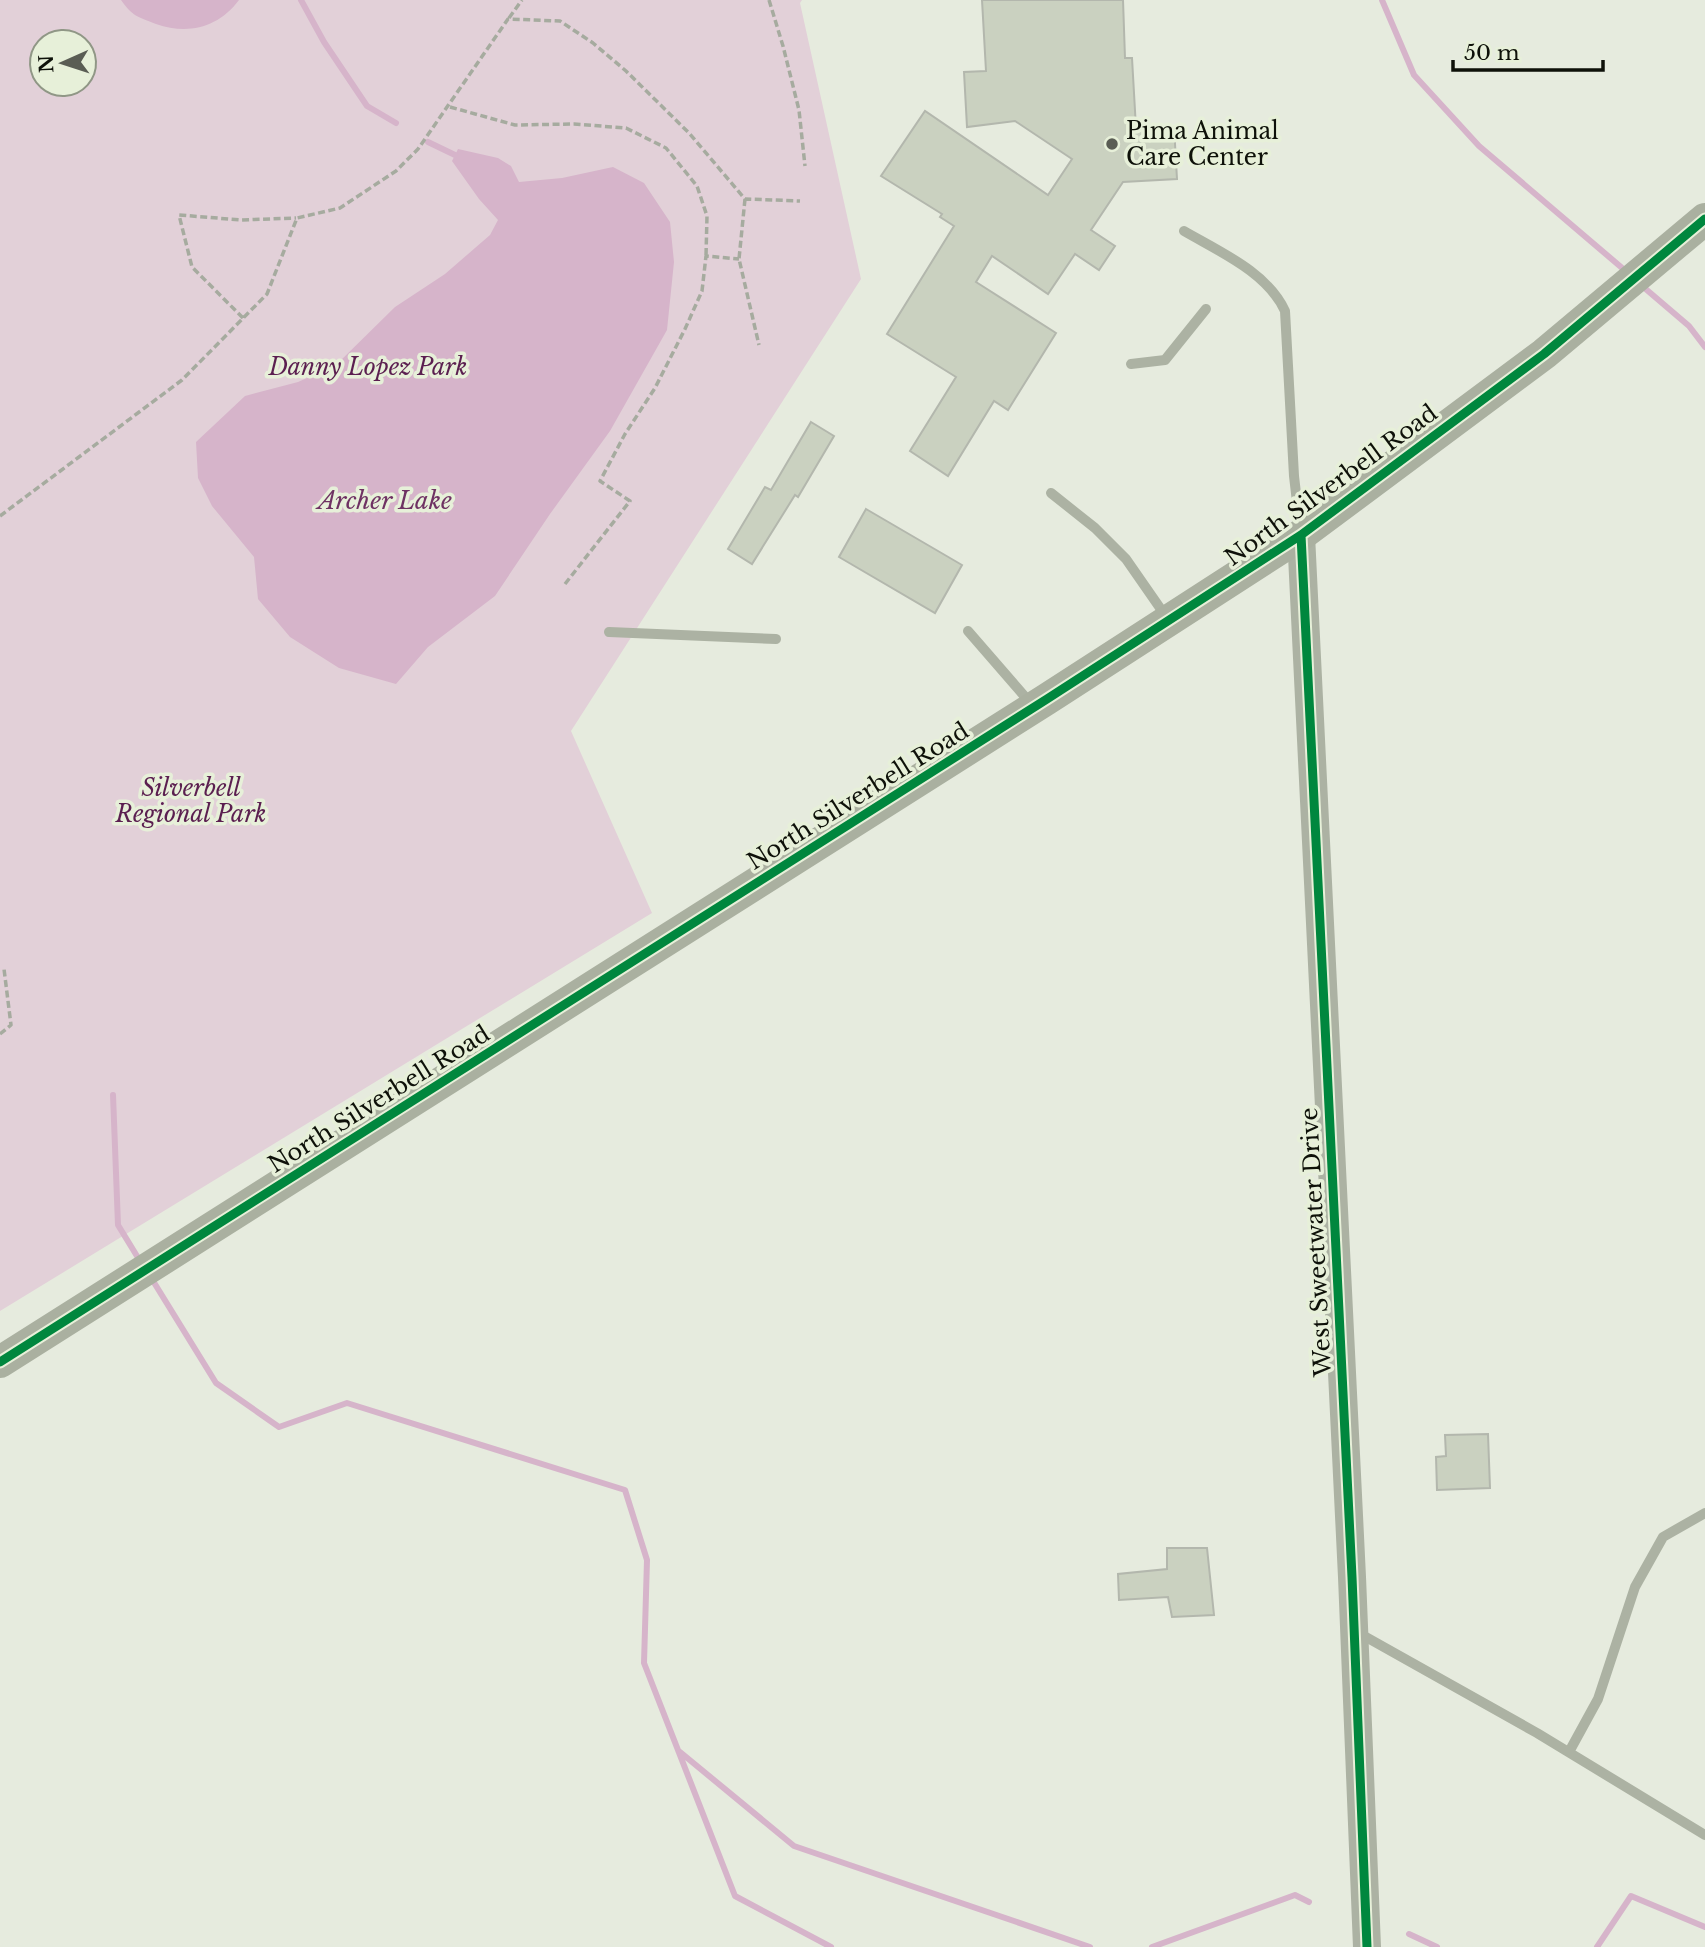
<svg xmlns="http://www.w3.org/2000/svg" width="1705" height="1947" font-family="'Libre Baskerville',serif">
  <rect width="100%" height="100%" fill="#e6ebde"/>
  <!-- park -->
  <path fill="#e2d0d8" fill-rule="evenodd" d="M 0,0 L 802,0 L 800,3 L 861,279 L 571,731 L 652,913 L 0,1311 ZM 42,42 L 84,42 L 84,84 L 42,84 Z"/>
  <!-- water -->
  <path fill="#d6b4ca" d="M 121,0 L 239,0 C 218,28 188,35 156,24 C 138,17 132,16 121,0 Z
    M 458,149 L 498,158 L 511,166 L 519,182 L 562,178 L 613,167 L 644,183 L 670,222 L 674,262 L 667,330 L 610,431 L 550,514 L 495,596 L 428,647 L 396,684 L 339,668 L 290,637 L 258,599 L 254,557 L 212,506 L 198,478 L 196,442 L 245,396 L 298,382 L 336,365 L 395,307 L 445,274 L 490,235 L 498,220 L 479,199 L 452,161 Z"/>
  <g fill="none" stroke-linecap="round" stroke-linejoin="round">
    <!-- stream -->
    <path stroke="#d6b4ca" stroke-width="6" d="M 301,0 L 324,42 L 367,106 L 396,123
      M 1382,0 L 1414,75 L 1479,146 L 1628,273
      M 428,142 L 455,155
      M 1641,285 L 1689,326 L 1705,347
      M 113,1095 L 118,1225 L 140,1261
      M 150,1276 L 216,1383 L 279,1427 L 347,1403 L 625,1490 L 647,1560 L 644,1663 L 735,1896 L 831,1947
      M 680,1752 L 794,1846 L 1090,1947
      M 1409,1934 L 1437,1947
      M 1152,1947 L 1295,1895 L 1309,1902
      M 1597,1947 L 1631,1896 L 1705,1927"/>
  </g>
  <!-- building -->
  <path fill="#cad1c0" stroke="#b3b7ad" stroke-width="2" d="M 982,0 L 1123,0 L 1125,58 L 1132,58 L 1136,128 L 1174,126 L 1177,179 L 1123,182 L 1091,230 L 1115,246 L 1099,270 L 1075,254 L 1048,294 L 992,256 L 976,282 L 1056,333 L 1008,410 L 994,401 L 948,476 L 910,451 L 956,377 L 887,334 L 954,226 L 940,217 L 942,214 L 881,176 L 925,111 L 1048,195 L 1072,159 L 1015,121 L 967,127 L 964,72 L 986,71 Z
    M 811,422 L 834,436 L 798,497 L 795,495 L 752,564 L 728,549 L 765,487 L 771,490 Z
    M 866,509 L 962,565 L 935,613 L 839,557 Z
    M 1488,1434 L 1490,1488 L 1437,1490 L 1436,1457 L 1446,1456 L 1445,1435 Z
    M 1167,1548 L 1207,1548 L 1214,1615 L 1172,1617 L 1168,1597 L 1119,1600 L 1118,1574 L 1167,1569 Z"/>
  <g fill="none" stroke-linecap="round" stroke-linejoin="round">
    <!-- path -->
    <path stroke="#a6ab9f" stroke-width="3.5" stroke-dasharray="7 3.5" stroke-linecap="butt" d="M 769,0 L 783,46 L 799,110 L 805,166
      M 509,18 L 522,0
      M 450,107 L 515,125 L 574,124 L 626,128 L 666,148 L 697,186 L 707,216 L 706,256
      M 745,199 L 739,259 L 759,345
      M 243,318 L 192,267 L 179,215 L 241,220 L 296,218
      M 0,516 L 182,380 L 267,294 L 297,218 L 340,208 L 396,171 L 418,149 L 508,19 L 560,21 L 593,43 L 626,71 L 689,133 L 745,199 L 800,201
      M 565,584 L 630,501 L 600,481 L 625,434 L 655,388 L 685,329 L 702,291 L 706,256 L 739,259
      M 0,1034 L 11,1025 L 4,969"/>
    <!-- service -->
    <path stroke="#acb2a3" stroke-width="10" d="M 1184,231 C 1220,252 1267,272 1285,311 L 1294,476 L 1300,528
      M 1131,364 L 1165,360 L 1206,309
      M 1051,493 L 1095,528 L 1126,559 L 1167,618
      M 968,631 L 1033,706
      M 609,632 L 776,639
      M 1357,1632 L 1537,1733 L 1705,1835
      M 1569,1752 L 1598,1699 L 1635,1587 L 1663,1537 L 1705,1513"/>
    <!-- tertiary -->
    <path stroke="#acb2a3" stroke-width="28" d="M 1301,535 L 1352,1577 L 1367,1947"/>
    <!-- secondary -->
    <path stroke="#aab0a0" stroke-width="32" d="M 0,1362 L 1047,699 L 1301,535 L 1544,354 L 1705,219"/>
    <defs>
      <path id="cycleway" d="M 1301,535 L 1352,1577 L 1367,1947
        M 0,1362 L 1047,699 L 1301,535 L 1544,354 L 1705,219"/>
    </defs>
    <!-- cycleway casing -->
    <use href="#cycleway" stroke="#e7f0d9" stroke-width="13"/>
    <!-- cycleway -->
    <use href="#cycleway" stroke="#00873e" stroke-width="9"/>
  </g>
  <!-- markers -->
  <circle fill="#5a5d54" stroke="#e7f0d9" stroke-width="2.5" cx="1112" cy="144" r="7"/>
  <g text-anchor="middle" dominant-baseline="central" stroke-width="7" stroke-linejoin="round" paint-order="stroke">
    <!-- poi labels -->
    <g font-size="23" fill="#0e1109" stroke="#e7f0d9" text-anchor="start">
      <text x="1126" y="131">Pima Animal<tspan x="1126" dy="26">Care Center</tspan></text>
    </g>
    <!-- park labels -->
    <g font-size="23" font-style="italic" fill="#5b1f50" stroke="#e7f0d9">
      <text x="368" y="367">Danny Lopez Park</text>
      <text x="191" y="788">Silverbell<tspan x="191" dy="26">Regional Park</tspan></text>
    </g>
    <!-- street labels -->
    <g font-size="23" fill="#0e1109" stroke="#e7f0d9">
      <text transform="translate(1331 485) rotate(-36)">North Silverbell Road</text>
      <text transform="translate(858 796) rotate(-32)">North Silverbell Road</text>
      <text transform="translate(379 1099) rotate(-32)">North Silverbell Road</text>
      <text transform="translate(1316 1242) rotate(-93)">West Sweetwater Drive</text>
    </g>
    <!-- water labels -->
    <g font-size="24" font-style="italic" fill="#6f3263" stroke="#e7f0d9">
      <text x="385" y="500">Archer Lake</text>
    </g>
  </g>
  <!-- north arrow -->
  <g transform="translate(63 63) rotate(267)"><circle r="33" fill="#e7f0d9" stroke="#909786" stroke-width="2"/>
  <path d="M0-5L12 26L0 18L-12 26Z" fill="#5a5d54"/>
  <text y="-10" font-size="19" font-weight="bold" text-anchor="middle" fill="#0e1109">N</text>
  </g>
  <!-- scale -->
  <path d="M1453 60v10h150v-10" fill="none" stroke="#0e1109" stroke-width="3.5"/>
  <text x="1464" y="60" font-size="21" fill="#0e1109" stroke="#e7f0d9" stroke-width="5" paint-order="stroke">50 m</text>
</svg>
